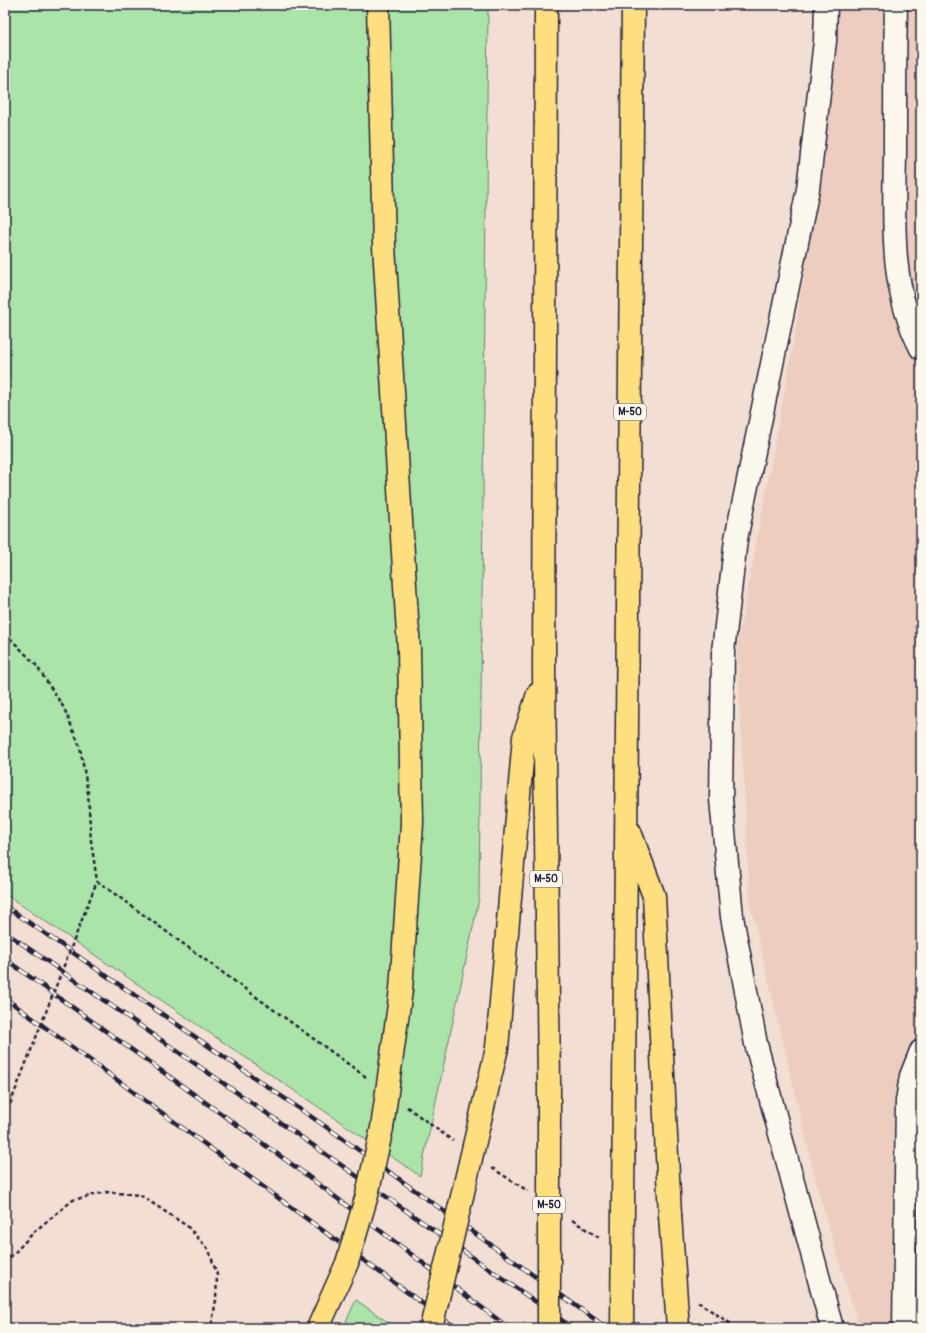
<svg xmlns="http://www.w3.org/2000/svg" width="926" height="1333" font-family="Pangolin,sans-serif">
  <rect width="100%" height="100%" fill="#f2ded2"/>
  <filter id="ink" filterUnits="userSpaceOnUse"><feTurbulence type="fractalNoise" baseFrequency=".025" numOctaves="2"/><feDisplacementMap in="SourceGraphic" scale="8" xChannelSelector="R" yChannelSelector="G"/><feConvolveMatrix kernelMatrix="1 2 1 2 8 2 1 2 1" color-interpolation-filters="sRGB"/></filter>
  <g filter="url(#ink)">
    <!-- built -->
    <path fill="#eccdc0" d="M 837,5 L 921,5 L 921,1328 L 859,1328 L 819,1194 L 750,903 L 737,648 L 795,334 L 837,49 Z"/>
    <!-- green -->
    <path fill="#aae4a9" stroke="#668372" d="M 5,5 L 488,5 L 479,899 L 420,1176 L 5,894 Z
      M 356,1300 L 396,1328 L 343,1328 Z"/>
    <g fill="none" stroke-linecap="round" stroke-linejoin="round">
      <defs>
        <path id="minor" d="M 826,5 L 825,41 L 808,189 L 736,539 L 723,652 L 721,799 L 732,917 L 756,1044 L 832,1328
          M 896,5 C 895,55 895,104 895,154 C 894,220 889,288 921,348
          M 904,1328 L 907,1101 L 911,1076 L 921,1051"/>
        <path id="highway" d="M 378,5 L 384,246 L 409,650 L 412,823 L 401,990
          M 546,5 L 544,674 L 549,1083
          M 630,832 L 654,896 L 670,1215
          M 497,1048 L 524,737 L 538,694
          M 624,1087 C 625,726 632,366 633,5
          M 318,1328 L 347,1263"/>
      </defs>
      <!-- minor casing -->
      <use href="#minor" stroke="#22223b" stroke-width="25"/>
      <!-- highway casing -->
      <use href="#highway" stroke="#22223b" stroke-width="25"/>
      <!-- path -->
      <path stroke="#22223b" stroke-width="2.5" stroke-dasharray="4 3" stroke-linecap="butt" d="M 5,633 L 36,665 L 64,708 L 80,747 L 88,793 L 91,841 L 97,881 L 366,1077
        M 407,1107 L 453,1141
        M 492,1168 L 528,1191
        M 572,1220 L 601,1239
        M 5,1263 L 35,1231 L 73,1200 L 106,1192 L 140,1195 L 187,1226 L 209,1250 L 217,1275 L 216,1300 L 211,1328
        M 698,1302 L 737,1328"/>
      <!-- minor -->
      <use href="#minor" stroke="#fbf7ec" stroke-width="22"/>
      <!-- highway -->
      <use href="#highway" stroke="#fddf80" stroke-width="22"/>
      <defs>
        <path id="rail" d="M 5,906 L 332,1131 L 607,1328
          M 5,932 L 317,1148 L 573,1328
          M 5,959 L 297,1168 L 509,1328
          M 5,998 L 456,1328"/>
      </defs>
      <!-- rail casing -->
      <use href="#rail" stroke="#22223b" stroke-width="4.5"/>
      <!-- rail -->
      <use href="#rail" stroke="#fbf7ec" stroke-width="3" stroke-dasharray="9" stroke-linecap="butt"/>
      <defs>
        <path id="highway-bridge" d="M 549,1083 L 549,1328
          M 670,1215 L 678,1328
          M 347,1263 L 367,1195 L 382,1128 L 401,990
          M 431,1328 L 497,1048
          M 622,1328 L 624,1087"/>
      </defs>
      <!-- highway-bridge casing -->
      <use href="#highway-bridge" stroke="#22223b" stroke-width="25" stroke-linecap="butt"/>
      <!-- path-bridge -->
      <path stroke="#22223b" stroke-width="2.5" stroke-dasharray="4 3" stroke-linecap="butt" d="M 5,1117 L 97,881"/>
      <!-- highway-bridge -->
      <use href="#highway-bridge" stroke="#fddf80" stroke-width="22"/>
    </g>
  </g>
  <g text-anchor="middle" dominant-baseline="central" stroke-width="3" stroke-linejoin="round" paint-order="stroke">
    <!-- shield labels -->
    <g fill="#fbf7ec" stroke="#636270" stroke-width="1">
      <rect x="614" y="404" width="32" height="16" rx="3"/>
      <rect x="530" y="871" width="32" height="16" rx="3"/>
      <rect x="533" y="1197" width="32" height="16" rx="3"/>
    </g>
    <g font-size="10" font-weight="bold" fill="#22223b">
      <text x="630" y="412">M-50</text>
      <text x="546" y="879">M-50</text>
      <text x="549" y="1205">M-50</text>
    </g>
  </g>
  <!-- margin -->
  <rect width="926" height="1333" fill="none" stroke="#fbf7ec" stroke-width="20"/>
  <rect x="10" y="10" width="906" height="1313" fill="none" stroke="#22223b" stroke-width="1.5" filter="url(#ink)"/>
</svg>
